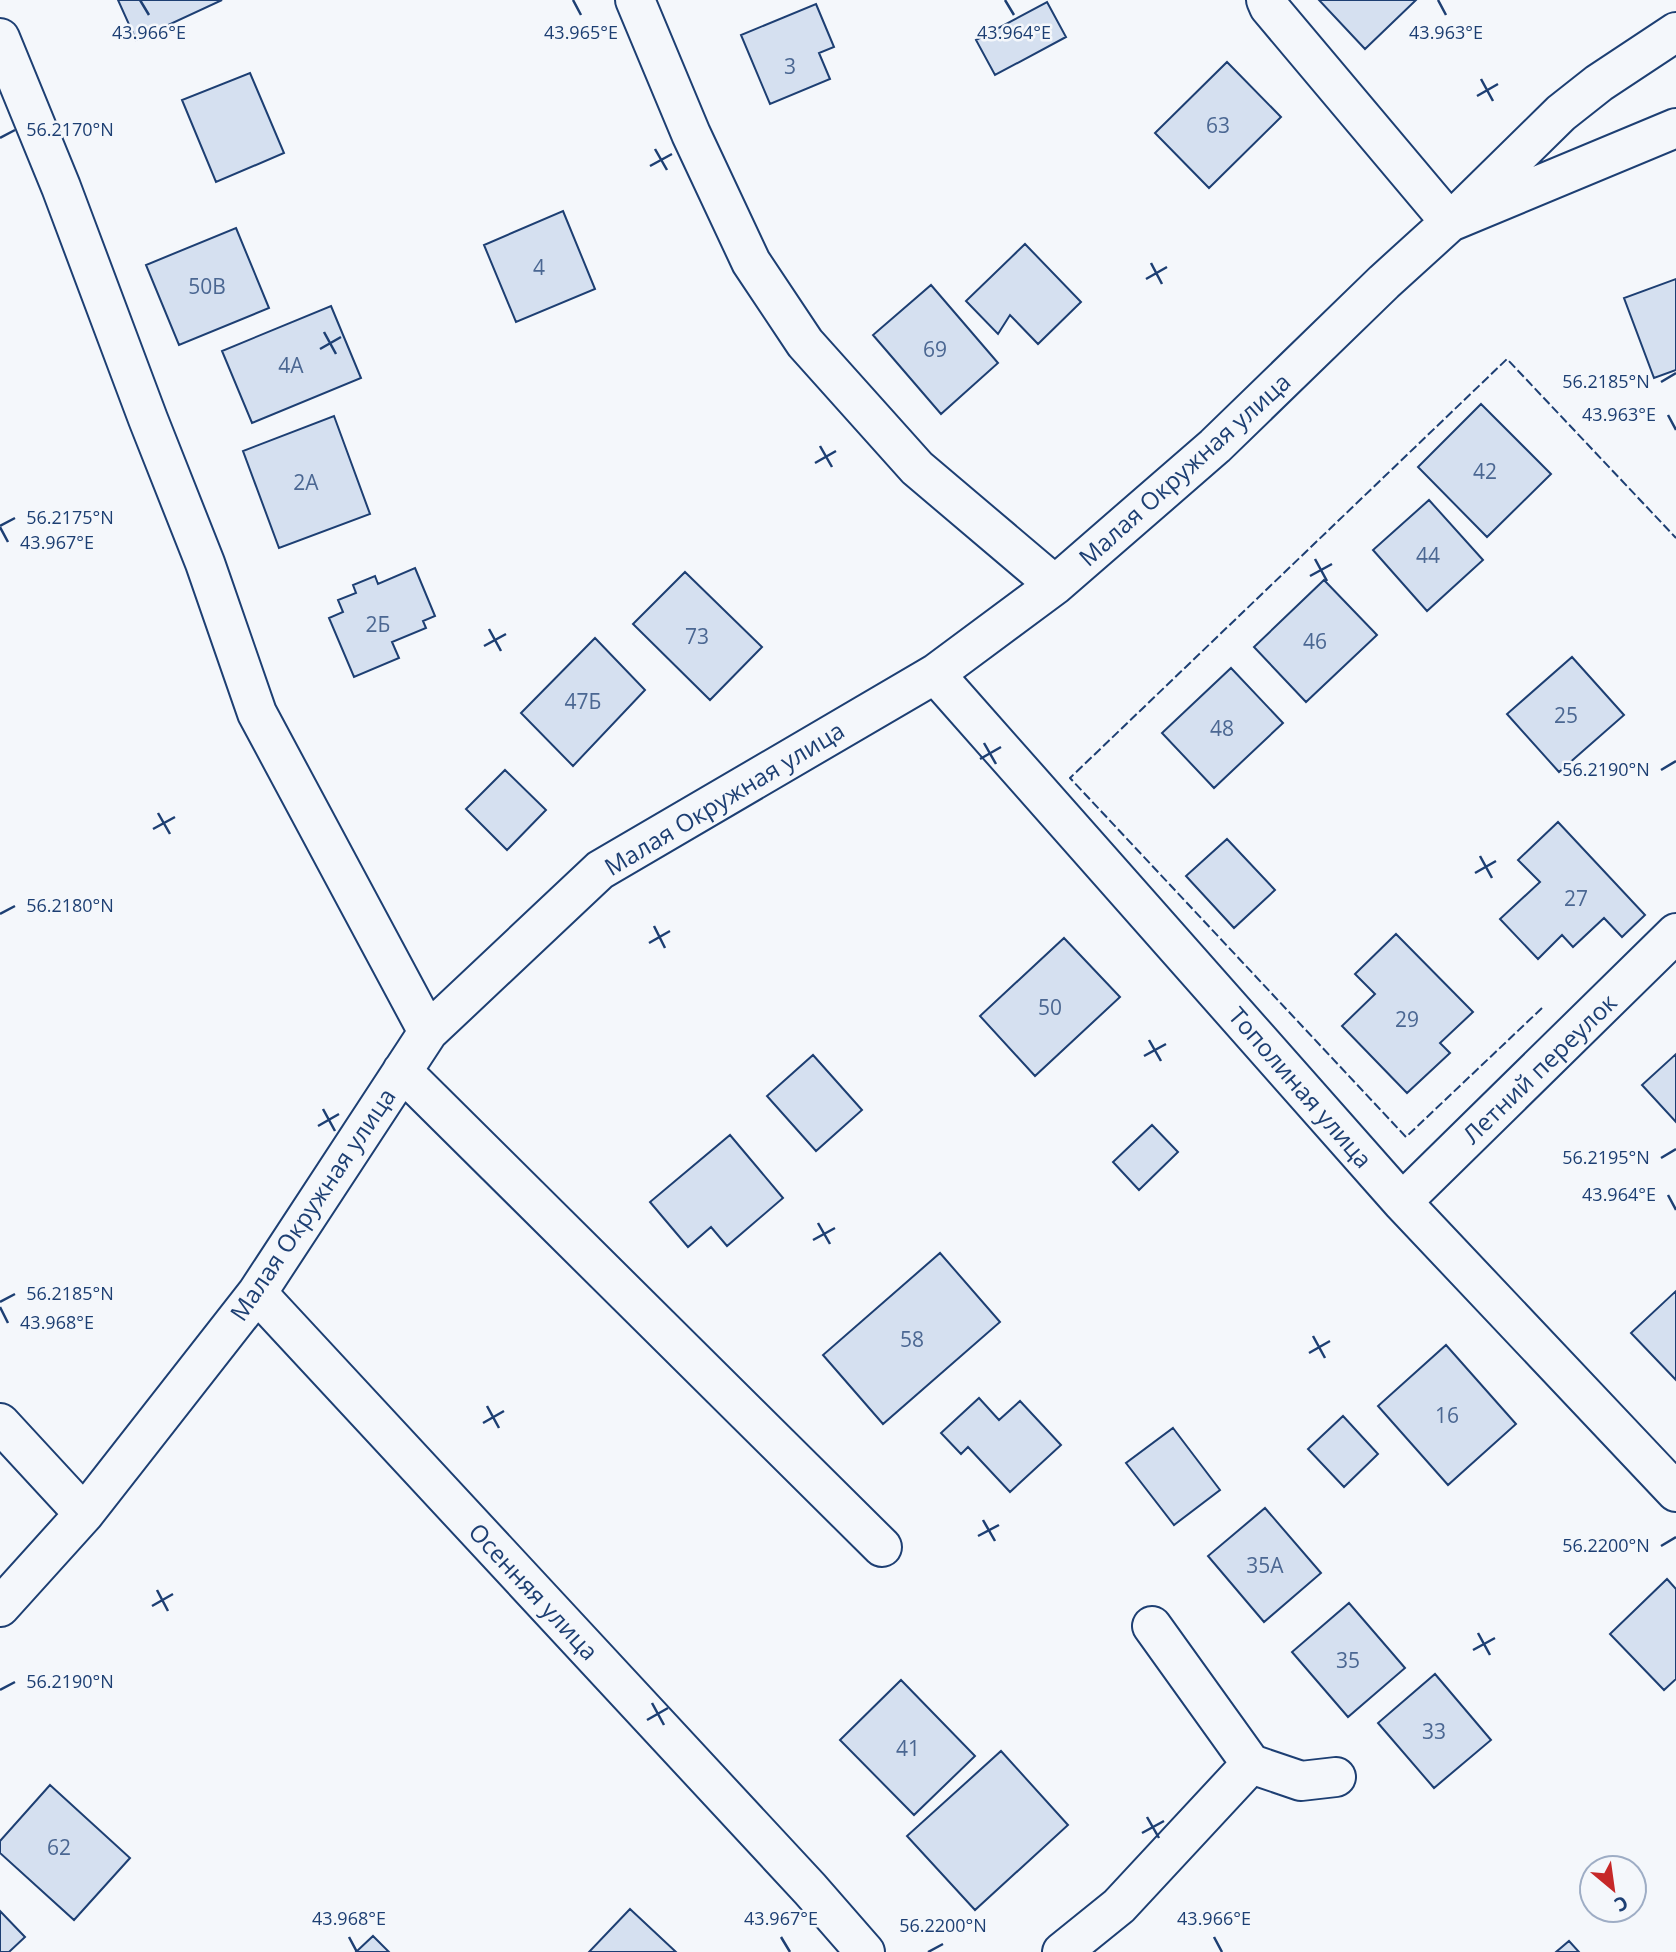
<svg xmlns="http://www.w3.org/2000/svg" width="1676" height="1952" font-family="'Open Sans',sans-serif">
  <rect width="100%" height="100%" fill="#f4f7fb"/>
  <!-- building -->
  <path fill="#d5e0f0" stroke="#1d3f73" stroke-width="2" d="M 118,0 L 222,0 L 136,40 Z
    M 1319,0 L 1416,0 L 1365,49 Z
    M 1047,2 L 1066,37 L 995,75 L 976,40 Z
    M 816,4 L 834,47 L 819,53 L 830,79 L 770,104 L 741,35 Z
    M 1227,62 L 1281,117 L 1209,188 L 1155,133 Z
    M 250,73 L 284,153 L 216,182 L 182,100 Z
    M 563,211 L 595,289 L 516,322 L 484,245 Z
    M 236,228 L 269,308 L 179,345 L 146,265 Z
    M 1025,244 L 1081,302 L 1038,344 L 1010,315 L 998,334 L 966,301 Z
    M 1676,279 L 1676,370 L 1654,378 L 1624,298 Z
    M 931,285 L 998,363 L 941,414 L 873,335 Z
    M 331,306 L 361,378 L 252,423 L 222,351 Z
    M 1481,404 L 1551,474 L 1487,537 L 1418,467 Z
    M 334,416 L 370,514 L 279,548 L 243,451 Z
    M 1429,500 L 1483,560 L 1427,611 L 1373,550 Z
    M 415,568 L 435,616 L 423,621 L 426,628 L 392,642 L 399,658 L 354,677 L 329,618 L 343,612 L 338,600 L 356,593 L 353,585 L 375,576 L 378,584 Z
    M 685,572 L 762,647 L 710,700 L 633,624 Z
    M 1324,580 L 1377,635 L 1306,702 L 1254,647 Z
    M 595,638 L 645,690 L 573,766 L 521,713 Z
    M 1572,657 L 1624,715 L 1559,772 L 1507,714 Z
    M 1231,668 L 1283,723 L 1214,788 L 1162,733 Z
    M 505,770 L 546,810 L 507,850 L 466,809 Z
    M 1558,822 L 1645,915 L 1622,937 L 1604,918 L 1573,947 L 1562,935 L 1538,959 L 1500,919 L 1540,882 L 1518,860 Z
    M 1227,839 L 1275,890 L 1234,928 L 1186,876 Z
    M 1396,934 L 1473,1012 L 1440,1043 L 1450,1053 L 1407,1093 L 1342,1026 L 1375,994 L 1355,974 Z
    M 1064,938 L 1120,997 L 1035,1076 L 980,1016 Z
    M 1676,1054 L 1676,1122 L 1642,1085 Z
    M 813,1055 L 862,1110 L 816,1151 L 767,1096 Z
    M 1152,1125 L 1178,1152 L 1139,1190 L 1113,1162 Z
    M 730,1135 L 783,1198 L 727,1246 L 711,1227 L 688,1247 L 650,1202 Z
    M 940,1253 L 1000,1322 L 883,1424 L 823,1355 Z
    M 1676,1291 L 1676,1380 L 1631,1333 Z
    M 1446,1345 L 1516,1424 L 1448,1485 L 1378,1406 Z
    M 979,1398 L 999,1420 L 1020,1401 L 1061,1445 L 1010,1492 L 968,1447 L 961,1454 L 941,1433 Z
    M 1343,1416 L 1378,1454 L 1344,1487 L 1308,1449 Z
    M 1173,1428 L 1220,1490 L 1174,1525 L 1126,1463 Z
    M 1265,1508 L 1321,1573 L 1264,1622 L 1208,1556 Z
    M 1667,1579 L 1676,1589 L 1676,1679 L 1664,1690 L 1610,1634 Z
    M 1349,1603 L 1405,1668 L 1348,1717 L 1292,1652 Z
    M 1435,1674 L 1491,1740 L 1434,1788 L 1378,1723 Z
    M 901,1680 L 975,1756 L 914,1815 L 840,1740 Z
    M 1001,1751 L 1068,1825 L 975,1910 L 907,1836 Z
    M 50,1785 L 130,1858 L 74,1920 L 0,1853 L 0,1841 Z
    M 630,1909 L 676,1952 L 589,1952 Z
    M 0,1911 L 25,1937 L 9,1952 L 0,1952 Z
    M 373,1936 L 389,1952 L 356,1952 Z
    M 1569,1941 L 1579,1952 L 1556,1952 Z"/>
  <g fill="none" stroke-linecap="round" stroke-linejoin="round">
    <defs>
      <path id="minor" d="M 635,0 L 691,134 L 751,262 L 805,343 L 917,468 L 1055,585
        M 1266,0 L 1269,7 L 1450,222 L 1676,128
        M 0,38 L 61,187 L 148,419 L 205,563 L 257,713 L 428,1032
        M 935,674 L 1402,1202 L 1676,1492
        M 402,1071 L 882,1547
        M 1402,1202 L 1676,933
        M 257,1293 L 810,1889 L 865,1952
        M 0,1423 L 84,1514
        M 0,1607 L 84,1514 L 257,1293 L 428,1032 L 600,870 L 935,674 L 1055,585 L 1215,446 L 1384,282 L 1450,222 L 1561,113 L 1599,83 L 1676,32
        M 1152,1626 L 1251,1764 L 1301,1781 L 1336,1777
        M 1062,1952 L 1119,1906 L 1251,1764"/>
    </defs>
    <!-- minor casing -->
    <use href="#minor" stroke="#1d3f73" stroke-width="42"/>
    <!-- minor -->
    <use href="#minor" stroke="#f4f7fb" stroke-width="38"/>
    <!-- fence -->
    <path stroke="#1d3f73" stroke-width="2" stroke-dasharray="9 3.5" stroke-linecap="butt" d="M 1542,1008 L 1406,1137 L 1070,778 L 1507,359 L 1676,538"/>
  </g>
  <!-- ticks -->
  <path fill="none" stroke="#1d3f73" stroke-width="2.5" d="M 140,0 L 149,15M 573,0 L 581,15M 1005,0 L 1014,15M 1438,0 L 1446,15M 1481,79 L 1493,101M 1477,96 L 1498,84M 0,138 L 15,130M 655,149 L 667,170M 650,166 L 672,154M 1151,263 L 1162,284M 1146,279 L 1167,267M 324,332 L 336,354M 320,349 L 341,337M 1661,382 L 1676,373M 1668,415 L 1676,430M 820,446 L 832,467M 815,463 L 836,451M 0,526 L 15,518M 0,527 L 8,542M 1315,559 L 1327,581M 1310,576 L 1332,564M 489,629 L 501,651M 484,646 L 506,634M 984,743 L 996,764M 980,759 L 1001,747M 1661,770 L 1676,761M 158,813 L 170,834M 153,829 L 175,817M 1480,856 L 1492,878M 1475,873 L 1496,861M 0,914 L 15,906M 654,926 L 665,948M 649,943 L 670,931M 1149,1040 L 1161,1061M 1144,1056 L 1166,1044M 323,1109 L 335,1131M 318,1126 L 339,1114M 1661,1158 L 1676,1149M 1668,1195 L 1676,1210M 818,1223 L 830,1244M 813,1240 L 835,1228M 0,1302 L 15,1294M 0,1307 L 8,1323M 1313,1336 L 1325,1358M 1309,1353 L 1330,1341M 487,1406 L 499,1428M 483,1423 L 504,1411M 983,1520 L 995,1541M 978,1536 L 999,1525M 1661,1546 L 1676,1537M 157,1590 L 168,1611M 152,1606 L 173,1594M 1478,1633 L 1490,1655M 1473,1650 L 1495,1638M 0,1690 L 15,1682M 652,1703 L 664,1725M 647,1720 L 668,1708M 1147,1817 L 1159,1838M 1142,1833 L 1164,1821M 349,1937 L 357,1952M 781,1937 L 790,1952M 1214,1937 L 1222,1952M 928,1952 L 943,1944"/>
  <g text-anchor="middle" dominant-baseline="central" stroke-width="5" stroke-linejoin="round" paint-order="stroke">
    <!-- number labels -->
    <g font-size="21" fill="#4b6792">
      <text x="790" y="66">3</text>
      <text x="1218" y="125">63</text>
      <text x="539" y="267">4</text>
      <text x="207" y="286">50В</text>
      <text x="935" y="349">69</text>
      <text x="291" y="365">4А</text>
      <text x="1485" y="471">42</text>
      <text x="306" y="482">2А</text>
      <text x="1428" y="555">44</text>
      <text x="378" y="624">2Б</text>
      <text x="697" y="636">73</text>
      <text x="1315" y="641">46</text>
      <text x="583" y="701">47Б</text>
      <text x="1566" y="715">25</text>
      <text x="1222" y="728">48</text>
      <text x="1576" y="898">27</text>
      <text x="1050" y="1007">50</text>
      <text x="1407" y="1019">29</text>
      <text x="912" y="1339">58</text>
      <text x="1447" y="1415">16</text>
      <text x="1265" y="1565">35А</text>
      <text x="1348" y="1660">35</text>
      <text x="1434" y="1731">33</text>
      <text x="908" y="1748">41</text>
      <text x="59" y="1847">62</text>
    </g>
    <!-- street labels -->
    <g font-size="24" fill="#1d3f73" stroke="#f4f7fb">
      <text transform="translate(1184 469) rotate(-42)">Малая Окружная улица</text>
      <text transform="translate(724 798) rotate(-31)">Малая Окружная улица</text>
      <text transform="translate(1539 1068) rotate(-44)">Летний переулок</text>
      <text transform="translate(1301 1087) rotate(49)">Тополиная улица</text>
      <text transform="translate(312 1204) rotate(-56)">Малая Окружная улица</text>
      <text transform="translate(534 1591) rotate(47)">Осенняя улица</text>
    </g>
  </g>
  <g font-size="18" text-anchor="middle" fill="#1d3f73" stroke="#f4f7fb" stroke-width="5" stroke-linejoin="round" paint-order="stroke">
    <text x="149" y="39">43.966°E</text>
    <text x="581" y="39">43.965°E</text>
    <text x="1014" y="39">43.964°E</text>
    <text x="1446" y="39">43.963°E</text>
    <text x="70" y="136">56.2170°N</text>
    <text x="1606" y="388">56.2185°N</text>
    <text x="1619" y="421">43.963°E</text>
    <text x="70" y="524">56.2175°N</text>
    <text x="57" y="549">43.967°E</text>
    <text x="1606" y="776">56.2190°N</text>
    <text x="70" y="912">56.2180°N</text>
    <text x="1606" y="1164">56.2195°N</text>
    <text x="1619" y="1201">43.964°E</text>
    <text x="70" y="1300">56.2185°N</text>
    <text x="57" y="1329">43.968°E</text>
    <text x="1606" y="1552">56.2200°N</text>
    <text x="70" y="1688">56.2190°N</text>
    <text x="349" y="1925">43.968°E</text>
    <text x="781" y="1925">43.967°E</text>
    <text x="1214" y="1925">43.966°E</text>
    <text x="943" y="1932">56.2200°N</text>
  </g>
  <!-- north arrow -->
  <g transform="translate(1613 1889) rotate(151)"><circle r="33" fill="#f4f7fb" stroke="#9eadc5" stroke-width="2"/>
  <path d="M0-5L12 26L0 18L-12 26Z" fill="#c62828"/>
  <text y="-10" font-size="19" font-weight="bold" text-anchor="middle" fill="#1d3f73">С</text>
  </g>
</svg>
